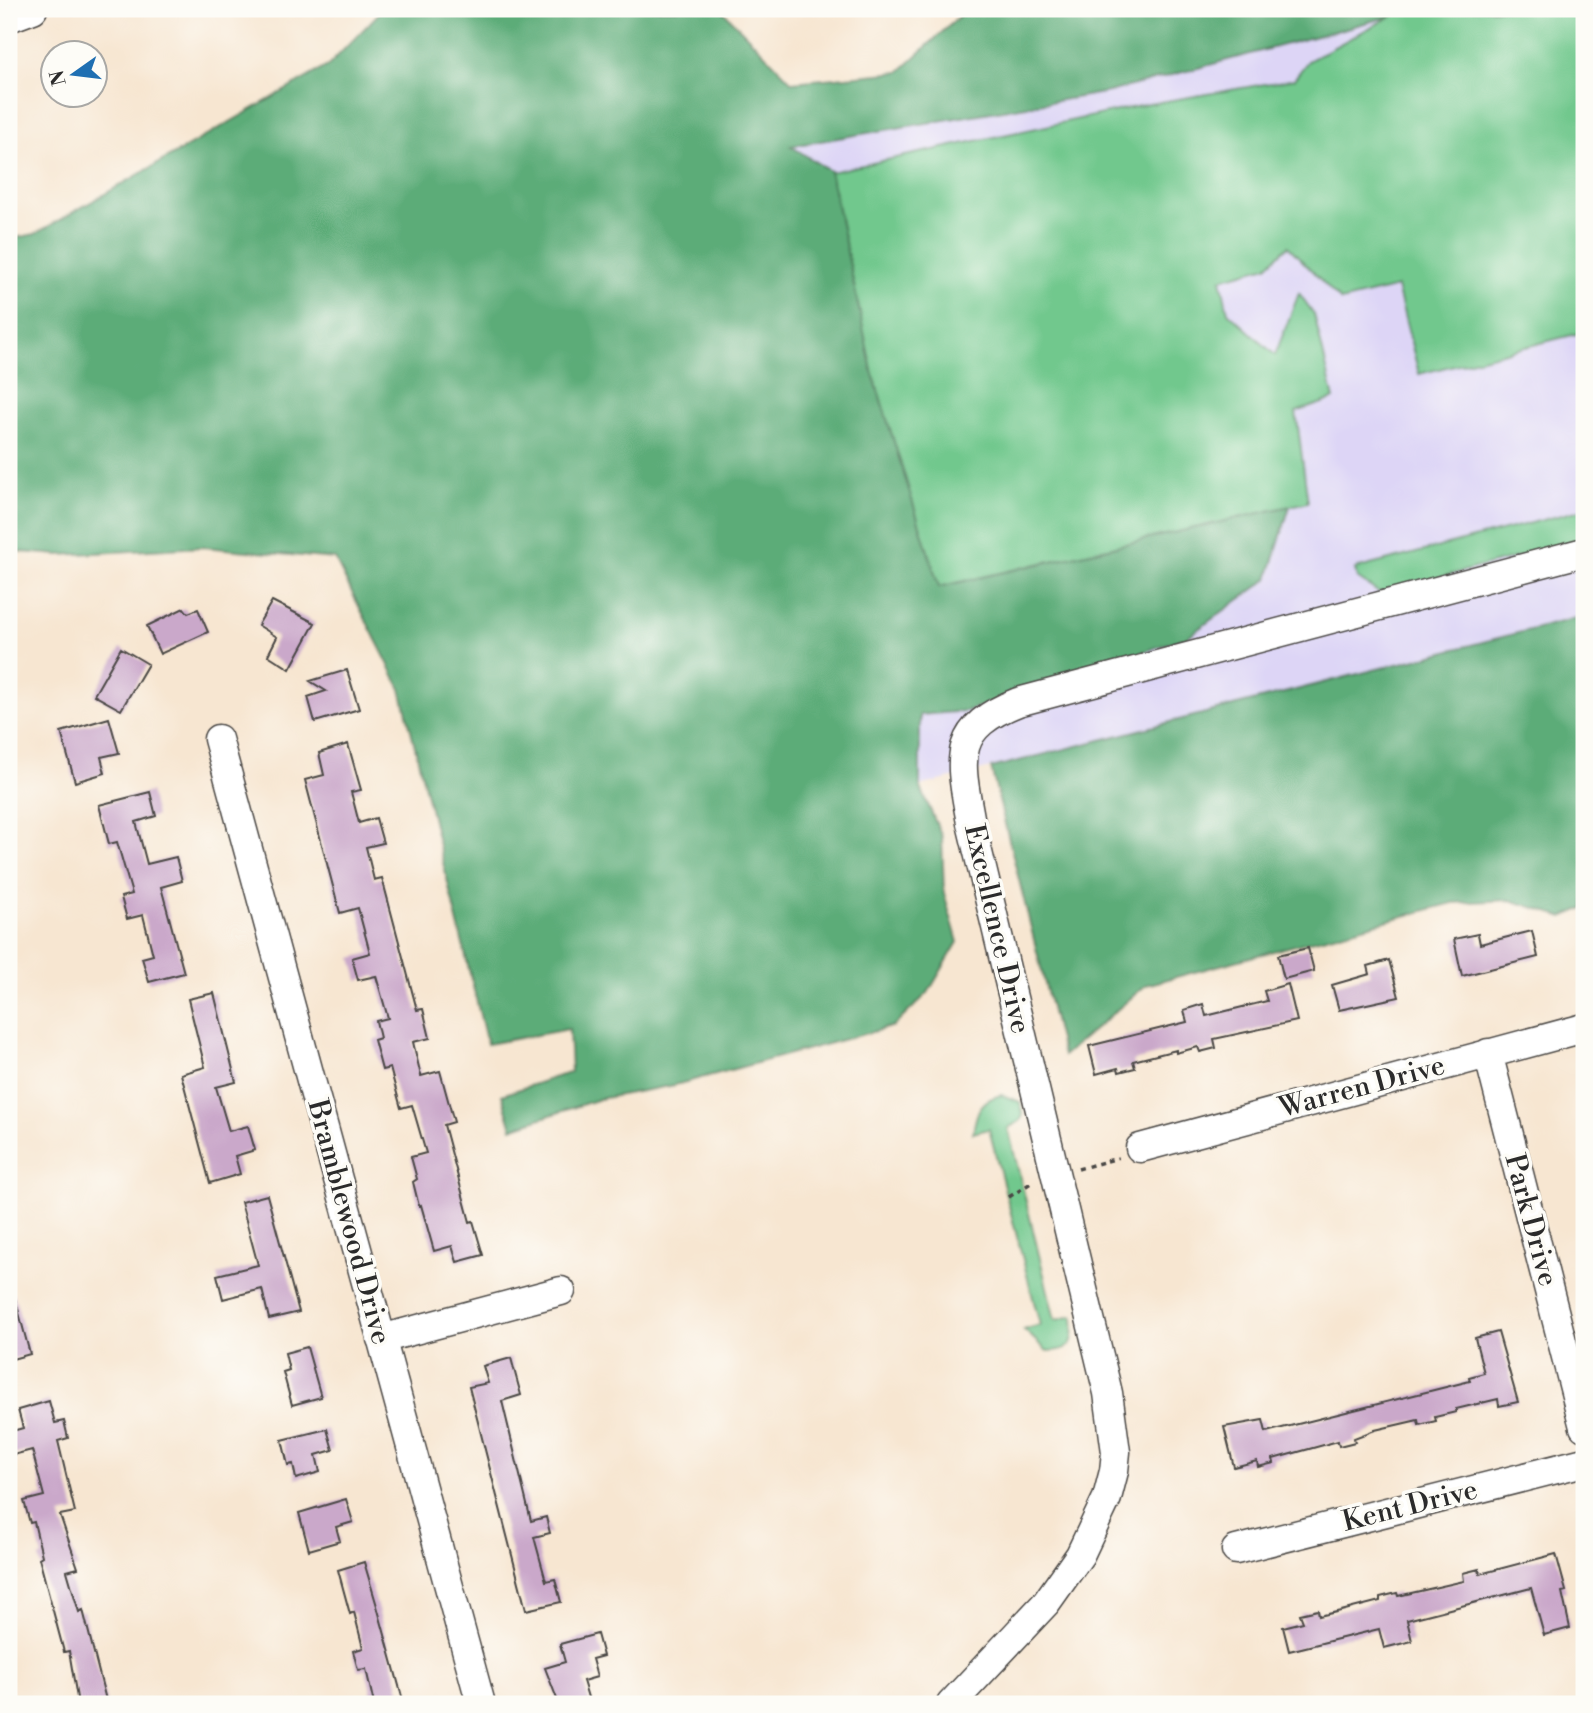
<svg xmlns="http://www.w3.org/2000/svg" width="1593" height="1713" font-family="'Libre Bodoni',serif">
  <rect width="100%" height="100%" fill="#fdfcf7"/>
  <filter id="ink" filterUnits="userSpaceOnUse"><feTurbulence type="fractalNoise" baseFrequency=".0143" numOctaves="2"/><feDisplacementMap in="SourceGraphic" scale="14" xChannelSelector="R" yChannelSelector="G"/><feConvolveMatrix kernelMatrix="1 2 1 2 8 2 1 2 1" color-interpolation-filters="sRGB"/></filter>
  <filter id="wash" filterUnits="userSpaceOnUse"><feTurbulence type="fractalNoise" baseFrequency=".00686" numOctaves="4" result="noise"/><feDisplacementMap in="SourceGraphic" scale="28" xChannelSelector="R" yChannelSelector="G"/><feGaussianBlur stdDeviation="1.57" result="paint"/><feColorMatrix in="noise" values="0 0 0 0 0 0 0 0 0 0 0 0 0 0 0 0 0 1.4 0 .05"/><feComposite in="paint" operator="in"/></filter>
  <g filter="url(#wash)">
    <rect width="100%" height="100%" fill="#f7e6d1"/>
    <!-- built -->
    <path fill="#ddd5f6" d="M 1390,9 L 1584,9 L 1584,616 L 920,786 L 920,714 L 790,146 L 1109,92 L 1391,15 Z"/>
    <!-- green -->
    <path fill="#71c88d" stroke="#4e7a5c" stroke-width="2" d="M 1398,9 L 1584,9 L 1584,332 L 1419,374 L 1397,287 L 1341,301 L 1288,246 L 1267,266 L 1221,279 L 1228,312 L 1275,355 L 1299,293 L 1314,314 L 1334,399 L 1296,412 L 1308,502 L 939,587 L 872,371 L 830,172 L 1149,104 L 1294,79 L 1308,61 L 1399,12 Z
      M 1584,509 L 1584,540 L 1379,593 L 1357,578 L 1355,569 Z
      M 1002,1095 L 1020,1102 L 1023,1115 L 1020,1121 L 1008,1128 L 1055,1320 L 1073,1316 C 1074,1340 1076,1351 1047,1351 L 1024,1330 L 1040,1325 L 989,1129 L 973,1133 C 976,1112 980,1099 1002,1095 Z"/>
    <!-- forest -->
    <path fill="#5cac78" stroke="#446c52" stroke-width="2" d="M 383,9 L 721,9 L 792,82 L 899,72 L 967,9 L 1390,9 L 1391,16 L 1109,92 L 791,146 L 830,171 L 872,371 L 939,587 L 1290,506 L 1268,579 L 1187,637 L 967,711 L 920,715 L 920,786 L 942,837 L 944,893 L 958,942 L 928,993 L 894,1026 L 675,1085 L 599,1099 L 512,1128 L 502,1095 L 571,1072 L 569,1029 L 487,1044 L 401,689 L 335,559 L 203,547 L 59,555 L 9,551 L 9,239 L 35,234 L 329,65 Z
      M 1584,616 L 1584,908 L 1563,917 L 1510,900 L 1453,903 L 1146,985 L 1063,1056 L 991,768 Z"/>
    <g id="blocks">
      <!-- building -->
      <path fill="#caa8ca" d="M 272,601 L 315,623 L 290,669 L 268,655 L 277,637 L 258,625 Z
        M 184,608 L 188,613 L 198,609 L 208,632 L 160,654 L 147,626 Z
        M 121,648 L 148,664 L 121,710 L 94,695 Z
        M 347,670 L 359,709 L 315,722 L 308,697 L 326,691 L 310,681 Z
        M 109,718 L 119,753 L 101,757 L 105,773 L 75,782 L 61,732 Z
        M 348,744 L 361,790 L 351,792 L 359,823 L 376,818 L 383,843 L 366,847 L 374,880 L 382,878 L 417,1010 L 423,1009 L 430,1038 L 413,1042 L 421,1076 L 440,1071 L 454,1122 L 444,1125 L 470,1222 L 473,1221 L 483,1255 L 457,1262 L 452,1246 L 434,1251 L 421,1205 L 419,1206 L 413,1182 L 417,1179 L 411,1157 L 426,1153 L 412,1105 L 401,1108 L 390,1068 L 382,1070 L 374,1040 L 380,1038 L 376,1021 L 388,1018 L 376,976 L 358,980 L 352,958 L 370,953 L 358,908 L 340,913 L 305,780 L 324,775 L 319,753 Z
        M 150,792 L 156,816 L 136,822 L 147,864 L 176,857 L 182,881 L 161,887 L 184,973 L 149,982 L 142,958 L 153,955 L 143,915 L 127,919 L 121,897 L 132,894 L 117,842 L 109,844 L 99,805 Z
        M 1532,931 L 1538,957 L 1462,976 L 1454,939 L 1478,934 L 1480,944 Z
        M 1308,948 L 1314,971 L 1284,979 L 1278,955 Z
        M 1389,960 L 1399,997 L 1339,1010 L 1332,985 L 1370,974 L 1368,966 Z
        M 1288,984 L 1297,1021 L 1214,1039 L 1216,1048 L 1200,1052 L 1198,1047 L 1176,1053 L 1176,1050 L 1133,1061 L 1135,1068 L 1119,1072 L 1118,1068 L 1096,1074 L 1089,1046 L 1187,1022 L 1184,1010 L 1203,1004 L 1206,1016 L 1267,1001 L 1264,991 Z
        M 214,993 L 236,1082 L 216,1087 L 229,1131 L 248,1126 L 255,1150 L 235,1156 L 240,1174 L 210,1183 L 181,1074 L 205,1067 L 188,999 Z
        M 267,1195 L 299,1312 L 269,1319 L 262,1289 L 223,1299 L 217,1275 L 258,1265 L 241,1202 Z
        M 14,1294 L 30,1354 L 9,1360 L 9,1295 Z
        M 1498,1332 L 1518,1402 L 1499,1406 L 1498,1399 L 1456,1409 L 1456,1412 L 1435,1417 L 1436,1421 L 1419,1425 L 1418,1420 L 1375,1430 L 1354,1438 L 1355,1442 L 1339,1446 L 1338,1441 L 1273,1459 L 1274,1463 L 1258,1467 L 1257,1461 L 1234,1467 L 1224,1427 L 1263,1420 L 1266,1432 L 1470,1381 L 1469,1377 L 1484,1373 L 1475,1338 Z
        M 307,1347 L 321,1397 L 292,1405 L 283,1372 L 289,1370 L 285,1353 Z
        M 511,1358 L 521,1395 L 502,1401 L 531,1521 L 546,1517 L 550,1533 L 534,1537 L 546,1581 L 555,1579 L 561,1602 L 526,1610 L 469,1387 L 488,1383 L 483,1366 Z
        M 49,1401 L 55,1423 L 64,1421 L 68,1438 L 58,1441 L 75,1512 L 60,1515 L 78,1568 L 67,1571 L 79,1612 L 83,1610 L 107,1704 L 78,1704 L 69,1651 L 64,1652 L 39,1558 L 42,1556 L 34,1522 L 30,1523 L 24,1501 L 44,1496 L 32,1450 L 13,1455 L 9,1440 L 9,1432 L 23,1428 L 18,1410 Z
        M 327,1429 L 333,1450 L 316,1455 L 320,1472 L 296,1479 L 293,1464 L 288,1465 L 282,1440 Z
        M 346,1499 L 353,1522 L 336,1527 L 340,1541 L 309,1550 L 299,1513 Z
        M 1556,1554 L 1566,1591 L 1562,1592 L 1570,1628 L 1544,1635 L 1531,1588 L 1407,1620 L 1412,1641 L 1384,1648 L 1379,1629 L 1289,1651 L 1283,1627 L 1303,1622 L 1300,1614 L 1318,1610 L 1319,1616 L 1341,1611 L 1380,1601 L 1380,1597 L 1397,1593 L 1398,1596 L 1464,1581 L 1463,1573 L 1479,1569 L 1480,1574 Z
        M 364,1562 L 377,1606 L 404,1704 L 374,1704 L 366,1669 L 358,1670 L 353,1651 L 363,1648 L 354,1612 L 350,1614 L 338,1570 Z
        M 597,1634 L 603,1656 L 592,1659 L 597,1677 L 583,1681 L 590,1704 L 559,1704 L 545,1668 L 565,1662 L 560,1644 Z"/>
    </g>
  </g>
  <g filter="url(#ink)">
    <use href="#blocks" fill-opacity="0" stroke="#4a4744" stroke-width="2"/>
    <g fill="none" stroke-linecap="round" stroke-linejoin="round">
      <defs>
        <path id="minor" d="M 9,18 L 33,9
          M 218,739 L 481,1704
          M 1488,1053 L 1584,1427
          M 1140,1148 L 1584,1028
          M 381,1339 L 561,1291
          M 1236,1550 L 1584,1462
          M 951,1704 L 1046,1603 L 1080,1555 L 1107,1498 L 1114,1471 L 1116,1452 L 1108,1393 L 971,823 C 960,761 949,729 1018,702 L 1584,552"/>
      </defs>
      <!-- minor casing -->
      <use href="#minor" stroke="#4a4744" stroke-width="31"/>
      <!-- path -->
      <path stroke="#4a4744" stroke-width="3.5" stroke-dasharray="5 5" stroke-linecap="butt" d="M 1078,1169 L 1118,1158
        M 1009,1197 L 1034,1181"/>
      <!-- minor -->
      <use href="#minor" stroke="#fff" stroke-width="28"/>
    </g>
  </g>
  <g text-anchor="middle" dominant-baseline="central" stroke-width="7" stroke-linejoin="round" paint-order="stroke">
    <!-- street labels -->
    <g font-size="28" fill="#2b2b2b" stroke="#fdfcf7">
      <text transform="translate(997 929) rotate(77)">Excellence Drive</text>
      <text transform="translate(1362 1087) rotate(-15)">Warren Drive</text>
      <text transform="translate(1531 1220) rotate(75)">Park Drive</text>
      <text transform="translate(349 1222) rotate(75)">Bramblewood Drive</text>
      <text transform="translate(1410 1506) rotate(-14)">Kent Drive</text>
    </g>
  </g>
  <!-- margin -->
  <rect width="1593" height="1713" fill="none" stroke="#fdfcf7" stroke-width="35"/>
  <!-- north arrow -->
  <g transform="translate(74 74) rotate(256)"><circle r="33" fill="#fdfcf7" stroke="#a9a8a5" stroke-width="2"/>
  <path d="M0-5L12 26L0 18L-12 26Z" fill="#1f6fb2"/>
  <text y="-10" font-size="19" font-weight="bold" text-anchor="middle" fill="#2b2b2b">N</text>
  </g>
</svg>
